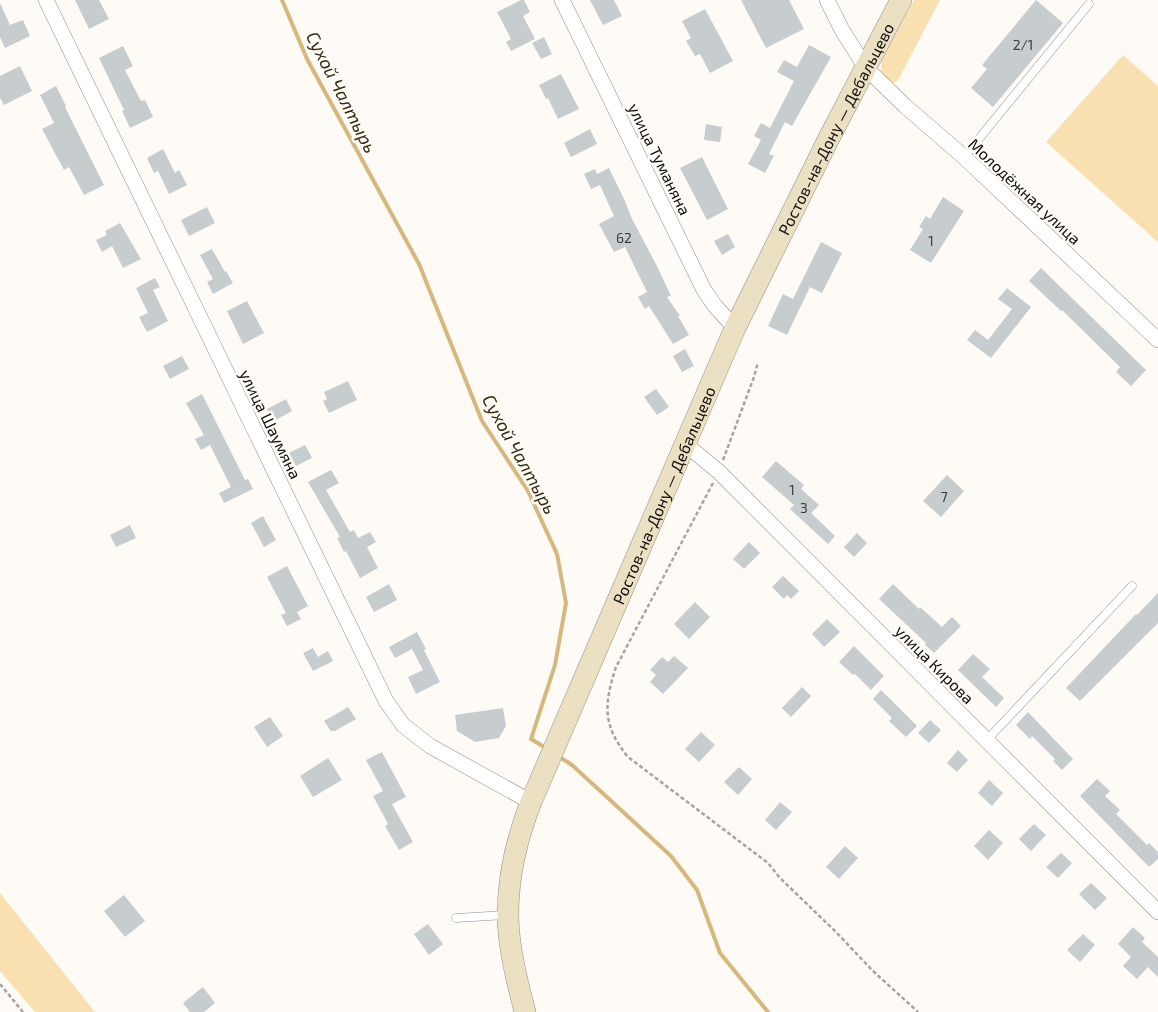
<svg xmlns="http://www.w3.org/2000/svg" width="1158" height="1012" font-family="'Exo 2',sans-serif">
  <rect width="100%" height="100%" fill="#fefbf6"/>
  <!-- green -->
  <path fill="#f9e0b0" d="M 914,0 L 940,0 L 898,80 L 894,83 L 887,81 L 881,70 L 882,60 Z
    M 1123,55 L 1158,86 L 1158,242 L 1046,142 Z
    M 0,893 L 95,1012 L 35,1012 L 0,971 Z"/>
  <g fill="none" stroke-linecap="round" stroke-linejoin="round">
    <!-- stream -->
    <path stroke="#d6b87d" stroke-width="4" d="M 282,0 L 307,59 L 419,264 L 482,421 L 528,491 L 557,554 L 566,603 L 555,665 L 531,739 L 546,748
      M 558,756 L 572,765 L 671,856 L 697,890 L 720,953 L 768,1012"/>
  </g>
  <!-- building -->
  <path fill="#c7cccf" d="M 75,0 L 99,0 L 109,19 L 89,29 Z
    M 521,0 L 524,0 L 530,12 L 523,16 L 535,39 L 511,51 L 506,42 L 511,39 L 497,12 Z
    M 590,0 L 614,0 L 622,16 L 603,25 Z
    M 741,0 L 789,0 L 804,29 L 766,48 Z
    M 1036,0 L 1063,23 L 993,107 L 971,88 L 987,69 L 982,65 Z
    M 0,3 L 10,25 L 23,20 L 30,36 L 5,48 L 0,37 Z
    M 705,9 L 733,61 L 710,73 L 700,54 L 695,56 L 686,41 L 691,38 L 682,21 Z
    M 544,37 L 552,54 L 541,59 L 532,43 Z
    M 809,45 L 831,57 L 792,126 L 785,122 L 769,154 L 774,156 L 765,173 L 748,164 L 761,140 L 754,136 L 761,123 L 770,128 L 794,81 L 777,72 L 784,60 L 797,67 Z
    M 123,46 L 133,66 L 125,70 L 141,101 L 145,100 L 153,117 L 130,128 L 122,111 L 124,110 L 99,58 Z
    M 20,66 L 32,91 L 4,105 L 0,98 L 0,76 Z
    M 561,74 L 579,109 L 558,119 L 548,98 L 546,99 L 539,85 Z
    M 56,86 L 66,106 L 65,107 L 104,185 L 84,195 L 69,167 L 64,170 L 42,129 L 54,123 L 40,95 Z
    M 706,124 L 722,127 L 720,142 L 704,140 Z
    M 590,129 L 597,144 L 571,157 L 564,143 Z
    M 163,149 L 175,173 L 179,170 L 187,185 L 169,194 L 158,171 L 154,173 L 147,158 Z
    M 702,157 L 728,209 L 707,220 L 680,168 Z
    M 609,168 L 624,199 L 632,219 L 657,266 L 671,296 L 667,297 L 680,316 L 678,316 L 689,335 L 673,344 L 649,306 L 645,309 L 638,297 L 647,292 L 625,247 L 614,252 L 599,224 L 614,216 L 600,185 L 591,189 L 584,174 L 595,169 L 597,174 Z
    M 943,197 L 964,211 L 931,263 L 910,250 L 923,229 L 919,227 L 926,216 L 930,219 Z
    M 207,207 L 215,223 L 189,236 L 181,220 Z
    M 120,223 L 141,259 L 123,268 L 112,246 L 102,252 L 96,240 L 107,235 L 105,231 Z
    M 728,234 L 735,247 L 722,255 L 714,241 Z
    M 821,242 L 842,253 L 822,293 L 810,287 L 787,335 L 768,326 L 783,294 L 793,299 Z
    M 212,249 L 225,272 L 226,271 L 233,283 L 213,294 L 207,282 L 213,279 L 200,255 Z
    M 1041,268 L 1146,370 L 1131,386 L 1116,372 L 1120,367 L 1062,310 L 1061,311 L 1029,281 Z
    M 155,278 L 160,287 L 153,290 L 168,321 L 147,332 L 139,317 L 148,313 L 136,288 Z
    M 1007,288 L 1031,307 L 991,358 L 967,340 L 975,330 L 988,340 L 1012,309 L 998,299 Z
    M 247,301 L 264,333 L 243,344 L 227,311 Z
    M 685,349 L 694,366 L 682,372 L 673,356 Z
    M 182,356 L 189,369 L 170,379 L 163,366 Z
    M 348,381 L 357,400 L 329,413 L 323,401 L 327,399 L 324,392 Z
    M 656,389 L 669,407 L 657,415 L 644,397 Z
    M 202,394 L 245,480 L 248,479 L 253,489 L 224,503 L 219,493 L 231,487 L 210,445 L 201,450 L 195,439 L 204,435 L 186,403 Z
    M 286,399 L 292,411 L 274,421 L 267,409 Z
    M 305,445 L 312,458 L 296,466 L 289,453 Z
    M 776,461 L 804,485 L 801,489 L 819,505 L 811,513 L 835,536 L 828,544 L 790,509 L 794,505 L 762,477 Z
    M 331,470 L 339,483 L 326,490 L 350,532 L 354,530 L 358,538 L 370,532 L 376,542 L 367,547 L 378,568 L 360,578 L 346,551 L 344,552 L 337,538 L 340,537 L 308,482 Z
    M 947,475 L 964,491 L 941,517 L 923,501 Z
    M 263,516 L 276,540 L 264,547 L 251,523 Z
    M 130,525 L 136,538 L 116,547 L 110,535 Z
    M 857,533 L 867,543 L 854,557 L 844,547 Z
    M 749,542 L 760,553 L 744,569 L 733,559 Z
    M 287,566 L 308,606 L 297,612 L 301,619 L 287,626 L 281,615 L 286,613 L 267,577 Z
    M 783,576 L 799,591 L 791,599 L 787,595 L 784,599 L 772,587 Z
    M 389,584 L 397,600 L 374,612 L 366,597 Z
    M 893,584 L 919,609 L 920,607 L 942,627 L 952,617 L 961,626 L 934,653 L 925,645 L 926,643 L 879,599 Z
    M 1158,593 L 1158,623 L 1080,701 L 1066,688 L 1136,614 L 1137,615 Z
    M 695,602 L 710,617 L 689,639 L 674,624 Z
    M 827,619 L 840,632 L 824,647 L 812,634 Z
    M 417,632 L 426,649 L 424,650 L 440,682 L 416,694 L 408,677 L 423,670 L 412,649 L 395,658 L 389,647 Z
    M 854,646 L 884,676 L 871,690 L 855,674 L 853,675 L 839,662 Z
    M 313,648 L 318,657 L 328,651 L 333,661 L 313,671 L 303,653 Z
    M 973,654 L 990,669 L 982,677 L 1004,698 L 996,707 L 958,670 Z
    M 674,656 L 688,668 L 663,694 L 650,682 L 656,675 L 650,670 L 662,657 L 668,662 Z
    M 802,687 L 811,696 L 791,717 L 782,708 Z
    M 881,690 L 917,726 L 906,737 L 889,721 L 892,718 L 873,699 Z
    M 348,707 L 356,719 L 335,731 L 331,731 L 324,721 Z
    M 503,708 L 506,726 L 499,738 L 475,742 L 457,731 L 455,715 Z
    M 1028,712 L 1073,759 L 1062,770 L 1053,761 L 1055,759 L 1032,736 L 1030,739 L 1016,725 Z
    M 270,717 L 283,736 L 267,747 L 254,727 Z
    M 930,720 L 941,730 L 929,743 L 918,733 Z
    M 701,732 L 715,745 L 699,762 L 685,749 Z
    M 958,750 L 968,760 L 957,772 L 947,763 Z
    M 382,752 L 406,797 L 392,804 L 413,842 L 399,850 L 385,826 L 388,824 L 373,796 L 383,791 L 366,760 Z
    M 328,758 L 342,780 L 313,797 L 300,776 Z
    M 739,767 L 752,779 L 738,795 L 724,782 Z
    M 1097,779 L 1110,791 L 1105,796 L 1120,810 L 1116,814 L 1147,845 L 1149,843 L 1158,852 L 1158,859 L 1149,867 L 1080,796 Z
    M 989,780 L 1003,793 L 992,806 L 978,793 Z
    M 780,802 L 792,812 L 776,830 L 765,820 Z
    M 1034,824 L 1046,835 L 1031,851 L 1019,839 Z
    M 989,830 L 1003,843 L 988,860 L 974,846 Z
    M 845,846 L 858,858 L 839,879 L 826,867 Z
    M 1061,853 L 1072,863 L 1058,878 L 1046,867 Z
    M 1091,883 L 1107,898 L 1095,910 L 1079,894 Z
    M 124,895 L 145,921 L 125,937 L 104,911 Z
    M 428,924 L 443,944 L 429,955 L 414,934 Z
    M 1133,927 L 1145,938 L 1142,942 L 1158,957 L 1158,977 L 1148,967 L 1137,979 L 1123,966 L 1131,957 L 1118,944 Z
    M 1083,934 L 1095,945 L 1080,962 L 1067,950 Z
    M 203,987 L 215,1003 L 204,1012 L 190,1012 L 183,1003 Z"/>
  <g fill="none" stroke-linecap="round" stroke-linejoin="round">
    <defs>
      <path id="lane" d="M 964,157 L 1089,4
        M 986,741 L 1132,586
        M 456,918 L 506,915"/>
      <path id="street" d="M 46,0 L 386,701 L 403,725 L 430,746 L 531,802
        M 562,0 L 704,290 L 715,306 L 735,328
        M 827,0 L 842,30 L 866,68 L 905,106 L 964,157 L 1158,340
        M 684,443 L 719,472 L 1158,912"/>
      <g id="secondary">
        <path id="s1" d="M 525,1012 C 517,981 508,946 508,914 C 508,874 517,838 531,802 L 735,328 L 829,138 L 901,0"/>
      </g>
    </defs>
    <!-- lane casing -->
    <use href="#lane" stroke="#918f8b" stroke-width="9"/>
    <!-- street casing -->
    <use href="#street" stroke="#918f8b" stroke-width="16"/>
    <!-- secondary casing -->
    <use href="#secondary" stroke="#918f8b" stroke-width="22"/>
    <!-- path -->
    <path stroke="#a6a4a0" stroke-width="2.5" stroke-dasharray="4 2.5" stroke-linecap="butt" d="M 723,460 L 754,377 L 758,362
      M 713,483 L 616,667 C 604,704 602,725 628,757 L 768,863 L 780,878 L 834,930 L 873,971 L 918,1012
      M 0,984 L 23,1012"/>
    <!-- lane -->
    <use href="#lane" stroke="#fff" stroke-width="8"/>
    <!-- street -->
    <use href="#street" stroke="#fff" stroke-width="15"/>
    <!-- secondary -->
    <use href="#secondary" stroke="#ece0c2" stroke-width="21"/>
  </g>
  <g text-anchor="middle" dominant-baseline="central" stroke-width="5" stroke-linejoin="round" paint-order="stroke">
    <!-- number labels -->
    <g font-size="14" fill="#3c3d3c">
      <text x="1023" y="44">2/1</text>
      <text x="624" y="237">62</text>
      <text x="931" y="240">1</text>
      <text x="792" y="489">1</text>
      <text x="944" y="496">7</text>
      <text x="804" y="507">3</text>
    </g>
    <!-- street labels -->
    <g font-size="16" fill="#0d0d0b" stroke="#fefbf6">
      <text stroke="none"><textPath href="#s1" startOffset="954">Ростов-на-Дону — Дебальцево</textPath></text>
      <text transform="translate(660 159) rotate(64)">улица Туманяна</text>
      <text transform="translate(1025 191) rotate(43)">Молодёжная улица</text>
      <text transform="translate(271 424) rotate(64)">улица Шаумяна</text>
      <text stroke="none"><textPath href="#s1" startOffset="549">Ростов-на-Дону — Дебальцево</textPath></text>
      <text transform="translate(935 664) rotate(45)">улица Кирова</text>
    </g>
    <!-- water labels -->
    <g font-size="18" font-style="italic" fill="#36290e" stroke="#fefbf6">
      <text transform="translate(342 92) rotate(63)">Сухой Чалтырь</text>
      <text transform="translate(520 454) rotate(61)">Сухой Чалтырь</text>
    </g>
  </g>
</svg>
